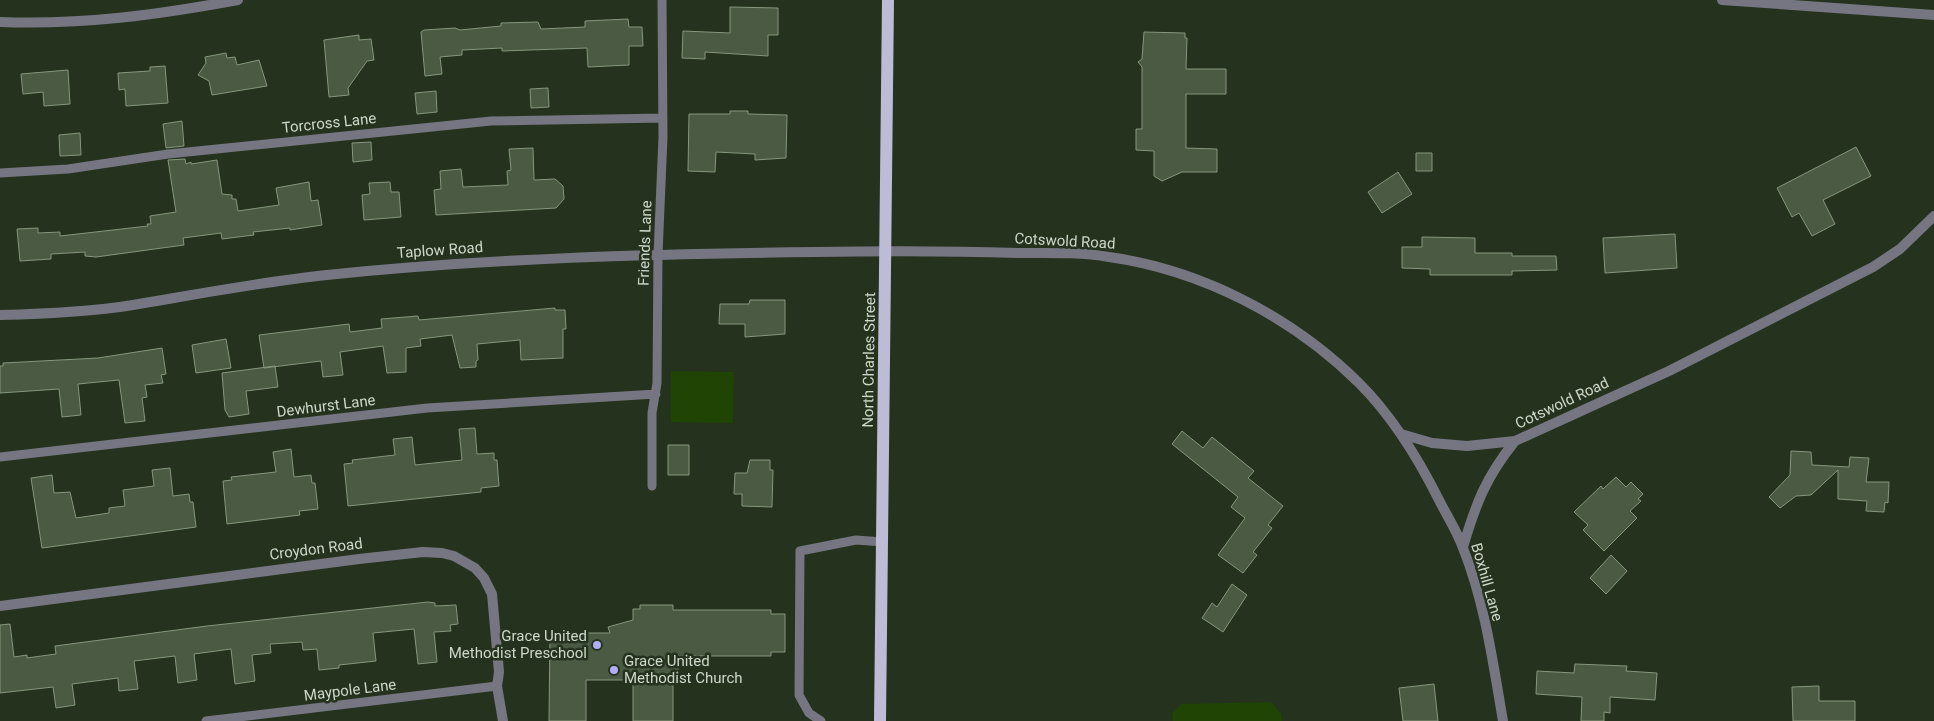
<svg xmlns="http://www.w3.org/2000/svg" width="1934" height="721" font-family="Roboto,sans-serif">
  <rect width="100%" height="100%" fill="#25331e"/>
  <!-- green -->
  <path fill="#1f4403" d="M 671,371 L 734,372 L 733,423 L 671,422 Z
    M 1271,702 L 1281,713 L 1282,721 L 1173,721 L 1172,714 L 1181,704 Z"/>
  <!-- building -->
  <path fill="#4a5a43" stroke="#85977d" d="M 730,7 L 778,8 L 778,35 L 768,35 L 768,56 L 705,52 L 705,59 L 682,58 L 683,31 L 730,33 Z
    M 628,19 L 629,27 L 642,27 L 643,46 L 629,46 L 629,65 L 588,67 L 587,48 L 502,51 L 502,48 L 462,50 L 462,55 L 440,57 L 442,74 L 425,76 L 421,32 L 424,30 L 455,28 L 460,30 L 501,26 L 501,23 L 538,22 L 541,29 L 585,27 L 585,21 Z
    M 1144,32 L 1185,33 L 1185,38 L 1187,38 L 1186,69 L 1226,69 L 1226,94 L 1186,94 L 1186,148 L 1217,149 L 1217,172 L 1182,172 L 1162,181 L 1154,176 L 1154,151 L 1136,150 L 1136,129 L 1142,129 L 1142,67 L 1138,62 L 1142,59 Z
    M 359,35 L 359,40 L 371,39 L 374,60 L 367,61 L 348,88 L 349,95 L 329,97 L 324,40 Z
    M 226,53 L 227,58 L 235,57 L 237,65 L 259,60 L 267,86 L 212,95 L 209,81 L 198,75 L 206,63 L 205,57 Z
    M 165,66 L 168,103 L 126,106 L 125,89 L 119,90 L 118,73 L 150,71 L 150,67 Z
    M 68,70 L 70,104 L 44,106 L 43,92 L 23,94 L 21,74 Z
    M 548,88 L 549,107 L 531,108 L 530,89 Z
    M 436,91 L 437,112 L 417,114 L 415,93 Z
    M 730,111 L 748,111 L 748,114 L 787,115 L 786,158 L 755,160 L 755,154 L 716,152 L 715,172 L 688,171 L 689,114 L 730,114 Z
    M 182,121 L 184,146 L 166,148 L 163,124 Z
    M 80,133 L 81,155 L 60,156 L 59,135 Z
    M 371,142 L 372,160 L 353,162 L 352,143 Z
    M 1856,147 L 1871,176 L 1823,200 L 1835,224 L 1812,236 L 1799,213 L 1792,217 L 1777,188 Z
    M 533,148 L 534,180 L 555,179 L 563,186 L 564,199 L 556,208 L 436,215 L 434,190 L 441,189 L 440,171 L 461,169 L 463,187 L 508,185 L 507,171 L 511,170 L 509,149 Z
    M 1416,153 L 1432,153 L 1432,171 L 1416,171 Z
    M 185,159 L 186,164 L 191,162 L 191,164 L 217,160 L 222,194 L 232,195 L 232,199 L 236,199 L 238,211 L 279,205 L 276,188 L 309,182 L 311,201 L 318,200 L 322,225 L 290,230 L 290,228 L 253,232 L 254,235 L 222,239 L 221,233 L 183,238 L 184,245 L 96,257 L 85,256 L 85,252 L 51,254 L 51,259 L 20,261 L 17,229 L 38,228 L 38,233 L 60,232 L 60,236 L 148,226 L 147,224 L 151,224 L 150,216 L 176,212 L 168,160 Z
    M 1398,172 L 1412,194 L 1382,213 L 1368,192 Z
    M 390,182 L 391,192 L 399,192 L 401,217 L 364,220 L 362,195 L 370,194 L 369,183 Z
    M 1675,234 L 1677,268 L 1605,273 L 1603,238 Z
    M 1422,237 L 1475,238 L 1475,253 L 1512,253 L 1512,256 L 1556,256 L 1557,270 L 1512,271 L 1512,275 L 1430,275 L 1430,269 L 1402,268 L 1402,247 L 1422,247 Z
    M 750,300 L 785,300 L 785,334 L 745,337 L 745,324 L 719,324 L 720,304 L 749,304 Z
    M 555,308 L 555,310 L 565,310 L 566,329 L 563,329 L 563,358 L 521,360 L 520,340 L 477,344 L 478,360 L 476,361 L 476,367 L 460,368 L 452,335 L 420,339 L 421,346 L 406,348 L 406,372 L 387,373 L 383,346 L 340,352 L 343,375 L 323,377 L 321,361 L 264,368 L 259,335 L 349,324 L 350,332 L 382,328 L 381,319 L 418,316 L 419,320 Z
    M 226,339 L 231,368 L 196,373 L 192,345 Z
    M 162,348 L 166,374 L 161,375 L 163,383 L 145,385 L 147,397 L 142,398 L 145,421 L 125,423 L 119,380 L 78,384 L 81,415 L 62,417 L 59,389 L 0,393 L 0,366 L 3,366 L 3,363 L 98,358 Z
    M 275,366 L 278,387 L 246,391 L 249,414 L 229,417 L 225,410 L 222,373 Z
    M 475,428 L 477,454 L 494,453 L 494,460 L 497,460 L 499,486 L 481,488 L 481,492 L 348,506 L 344,464 L 353,463 L 352,460 L 395,455 L 393,439 L 412,437 L 415,465 L 462,460 L 459,429 Z
    M 1182,431 L 1203,448 L 1212,437 L 1254,471 L 1248,478 L 1283,506 L 1268,525 L 1272,528 L 1253,552 L 1257,555 L 1243,573 L 1218,555 L 1245,518 L 1231,507 L 1238,497 L 1172,444 Z
    M 668,445 L 689,445 L 689,475 L 668,475 Z
    M 291,449 L 294,477 L 311,475 L 312,483 L 315,483 L 318,509 L 299,511 L 300,515 L 227,524 L 223,481 L 232,480 L 231,477 L 276,472 L 273,452 Z
    M 1791,451 L 1811,452 L 1812,465 L 1849,467 L 1850,457 L 1869,458 L 1866,482 L 1889,482 L 1888,503 L 1885,502 L 1884,512 L 1866,511 L 1867,501 L 1838,499 L 1838,470 L 1811,495 L 1796,496 L 1780,508 L 1769,497 L 1790,475 Z
    M 750,460 L 770,460 L 770,470 L 773,470 L 772,507 L 742,506 L 742,494 L 734,494 L 735,473 L 747,473 Z
    M 170,468 L 173,496 L 189,494 L 190,502 L 193,502 L 196,527 L 42,548 L 31,478 L 52,475 L 54,493 L 70,492 L 76,518 L 109,513 L 109,508 L 125,506 L 123,490 L 154,486 L 152,470 Z
    M 1616,477 L 1626,487 L 1631,482 L 1643,494 L 1638,499 L 1641,501 L 1630,511 L 1637,518 L 1604,551 L 1583,530 L 1588,525 L 1574,512 L 1601,486 L 1603,489 Z
    M 1611,555 L 1627,571 L 1606,594 L 1590,578 Z
    M 1232,584 L 1247,595 L 1223,632 L 1202,618 L 1212,603 L 1217,607 Z
    M 428,602 L 435,603 L 435,606 L 456,605 L 458,624 L 450,625 L 451,631 L 434,632 L 437,662 L 418,664 L 414,629 L 373,633 L 376,661 L 339,665 L 339,668 L 319,670 L 317,649 L 303,650 L 302,642 L 270,644 L 271,653 L 252,655 L 255,681 L 235,684 L 231,649 L 194,654 L 197,680 L 178,683 L 175,656 L 134,661 L 138,689 L 119,691 L 118,678 L 72,684 L 75,705 L 56,708 L 53,687 L 0,693 L 0,625 L 10,624 L 14,657 L 27,655 L 27,658 L 56,654 L 55,646 L 207,626 Z
    M 640,605 L 673,605 L 673,610 L 771,610 L 771,614 L 785,614 L 785,652 L 771,652 L 771,656 L 678,656 L 678,679 L 673,679 L 673,721 L 633,721 L 633,680 L 586,680 L 586,721 L 549,721 L 550,633 L 610,633 L 608,627 L 633,620 L 633,609 L 640,609 Z
    M 1575,664 L 1627,666 L 1626,671 L 1657,673 L 1655,700 L 1610,697 L 1610,713 L 1604,712 L 1604,721 L 1581,721 L 1582,697 L 1536,694 L 1537,671 L 1574,673 Z
    M 1434,684 L 1438,721 L 1403,721 L 1399,688 Z
    M 1819,686 L 1819,701 L 1855,701 L 1855,721 L 1793,721 L 1792,687 Z"/>
  <g fill="none" stroke-linecap="round" stroke-linejoin="round">
    <!-- service -->
    <path stroke="#767682" stroke-width="9" d="M 0,173 L 68,169 L 168,154 L 491,121 L 663,118
      M 0,457 L 427,408 L 656,394
      M 652,486 L 652,413 L 657,383 L 658,254 L 663,137 L 662,0
      M 206,721 L 497,686
      M 821,721 L 809,713 L 799,695 L 800,551 L 856,540 L 883,542"/>
    <!-- minor -->
    <path stroke="#767682" stroke-width="10" d="M 1722,0 L 1934,15
      M 0,22 C 84,25 156,15 238,0
      M 0,315 C 44,314 89,312 133,305 C 198,294 261,282 327,275 C 489,258 652,254 815,252 C 884,251 952,251 1020,253 C 1049,253 1080,252 1109,257 C 1202,270 1292,317 1359,383 C 1393,417 1418,458 1439,500 C 1447,516 1457,531 1463,548 C 1485,603 1493,663 1503,721
      M 1401,434 L 1432,443 L 1467,446 L 1515,441 L 1669,371 L 1873,267 L 1900,249 L 1934,216
      M 1463,547 C 1476,503 1486,477 1515,441
      M 0,606 L 359,559 L 423,552 L 442,553 L 454,556 L 475,568 L 484,578 L 492,594 L 499,672 L 497,686 L 503,721"/>
    <!-- primary -->
    <path stroke="#bcbcd6" stroke-width="12" d="M 880,721 L 888,0"/>
  </g>
  <!-- markers -->
  <g fill="#b1adfa" stroke="#25331e" stroke-width="2">
    <circle cx="597" cy="645" r="5"/>
    <circle cx="614" cy="670" r="5"/>
  </g>
  <g text-anchor="middle" dominant-baseline="central" stroke-width="5" stroke-linejoin="round" paint-order="stroke">
    <!-- street labels -->
    <g font-size="15" fill="#ced7c9" stroke="#25331e">
      <text transform="translate(329 123) rotate(-6)">Torcross Lane</text>
      <text transform="translate(1065 241) rotate(3)">Cotswold Road</text>
      <text transform="translate(645 243) rotate(-88)">Friends Lane</text>
      <text transform="translate(440 250) rotate(-4)">Taplow Road</text>
      <text transform="translate(869 360) rotate(-89)">North Charles Street</text>
      <text transform="translate(1562 403) rotate(-25)">Cotswold Road</text>
      <text transform="translate(326 406) rotate(-7)">Dewhurst Lane</text>
      <text transform="translate(316 549) rotate(-7)">Croydon Road</text>
      <text transform="translate(1487 582) rotate(74)">Boxhill Lane</text>
      <text transform="translate(350 690) rotate(-7)">Maypole Lane</text>
    </g>
    <!-- poi labels -->
    <g font-size="15" fill="#ced7c9" stroke="#25331e" text-anchor="end">
      <text x="587" y="636">Grace United<tspan x="587" dy="17">Methodist Preschool</tspan></text>
      <text x="624" y="661" text-anchor="start">Grace United<tspan x="624" dy="17">Methodist Church</tspan></text>
    </g>
  </g>
</svg>
